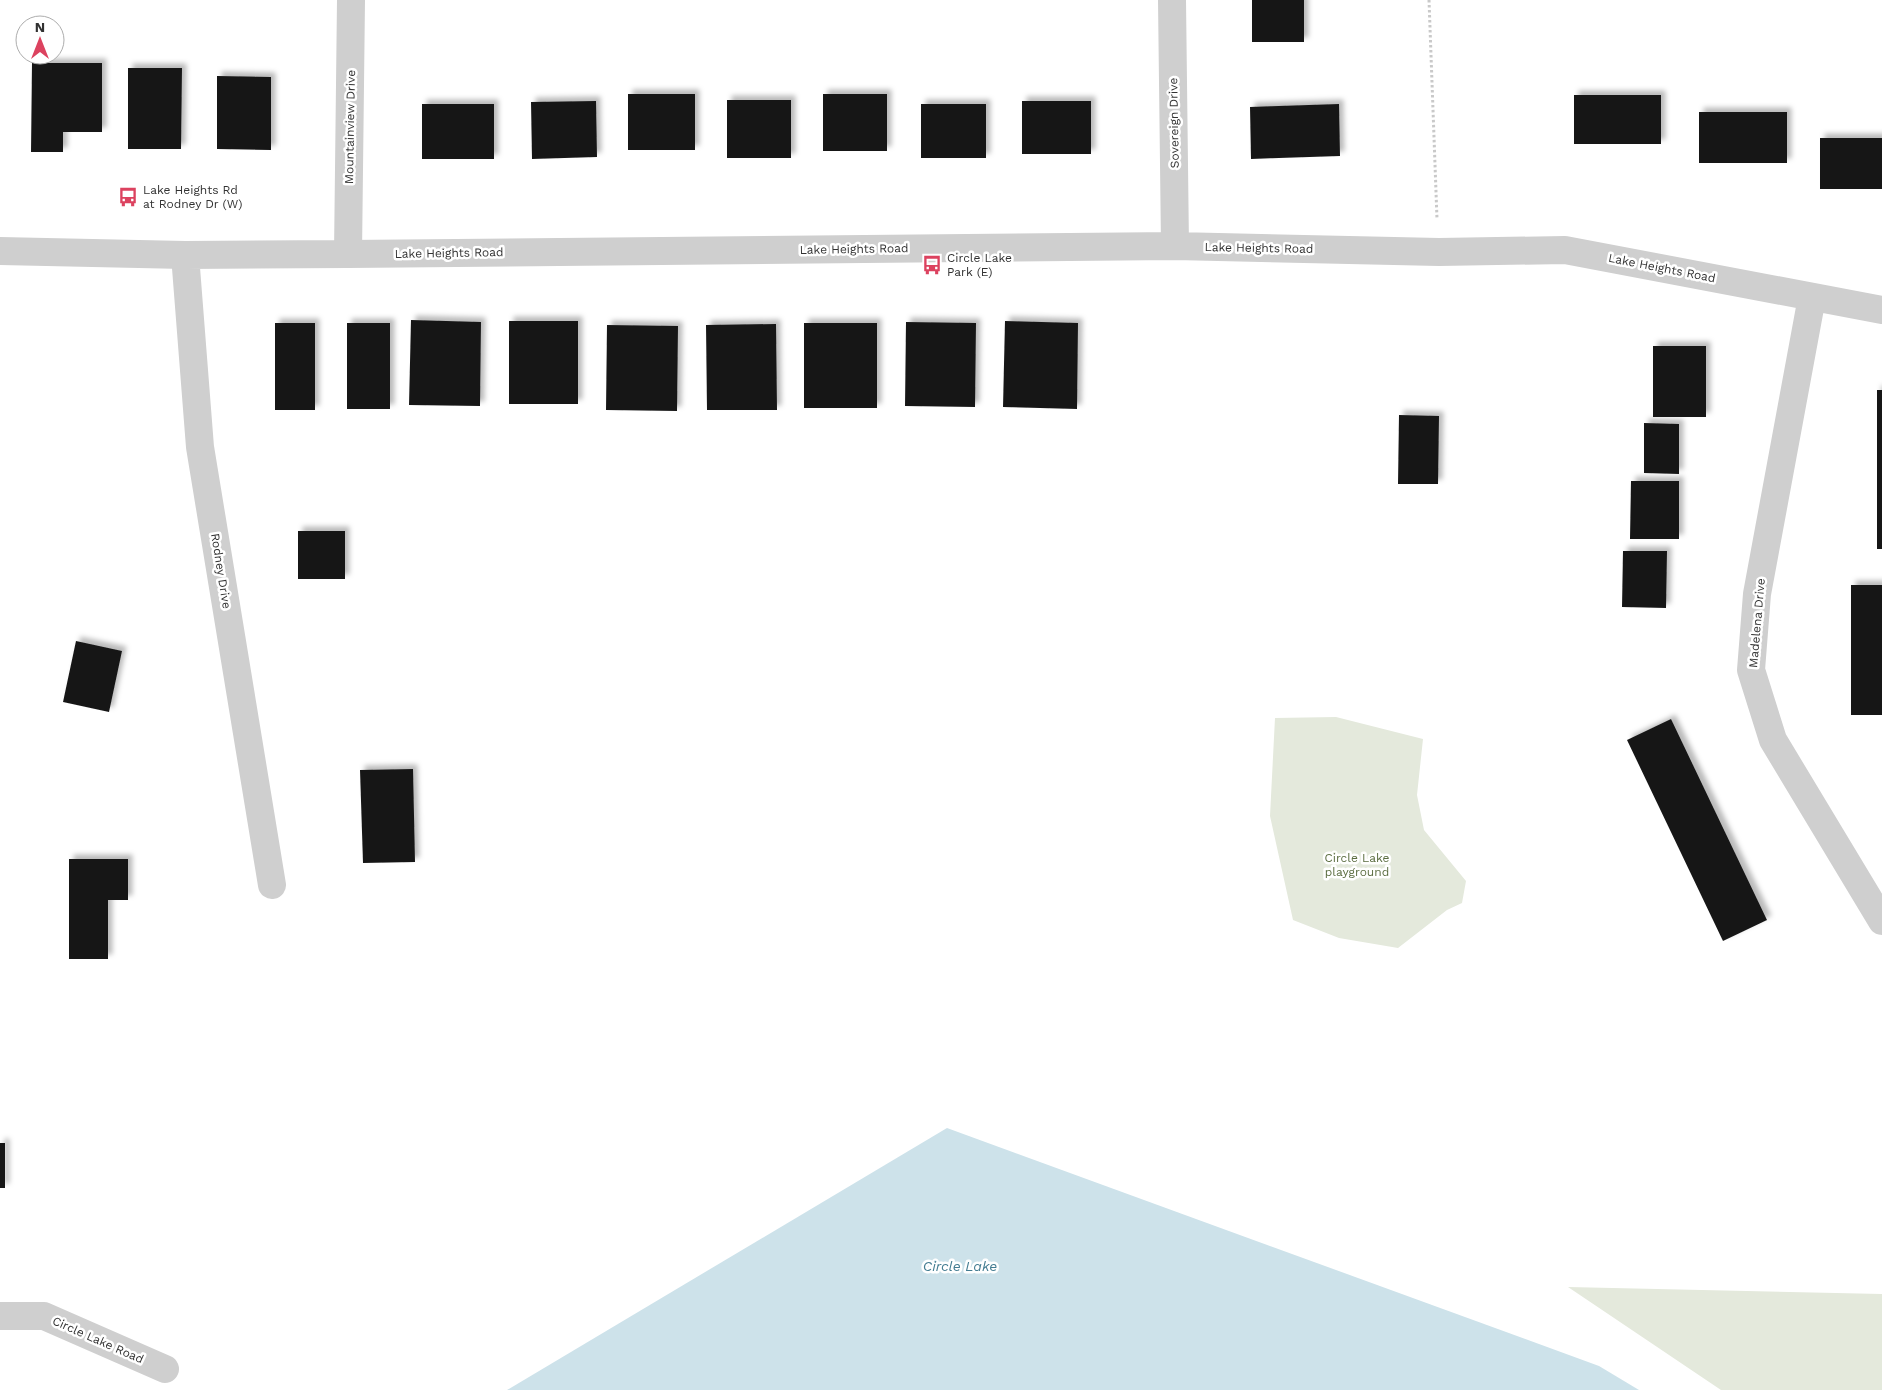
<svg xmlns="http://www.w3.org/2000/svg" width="1882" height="1390" font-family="'Work Sans',sans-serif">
  <defs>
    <filter id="shadow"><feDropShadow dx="4.5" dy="-4.5" stdDeviation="2.5" flood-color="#0004"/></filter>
  </defs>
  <rect width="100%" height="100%" fill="#fff"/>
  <!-- green -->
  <path fill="#e4e9dc" d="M 1336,717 L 1423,739 L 1417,795 L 1424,830 L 1466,881 L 1462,903 L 1447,910 L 1398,948 L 1339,938 L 1293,920 L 1270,816 L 1275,718 Z
    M 1568,1287 L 1882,1294 L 1882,1390 L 1721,1390 Z"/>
  <!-- water -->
  <path fill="#cde2ea" d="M 947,1128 L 1599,1366 L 1639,1390 L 507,1390 Z"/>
  <!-- building -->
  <path fill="#191919" filter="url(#shadow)" d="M 1252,0 L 1304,0 L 1304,42 L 1252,42 Z
    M 32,63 L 102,63 L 102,132 L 63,132 L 63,152 L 31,152 Z
    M 128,68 L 182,68 L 181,149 L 128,149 Z
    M 217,76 L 271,77 L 271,150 L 217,149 Z
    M 628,94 L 695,94 L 695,150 L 628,150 Z
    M 823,94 L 887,94 L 887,151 L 823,151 Z
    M 1574,95 L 1661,95 L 1661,144 L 1574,144 Z
    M 727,100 L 791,100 L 791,158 L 727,158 Z
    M 596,101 L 597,157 L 532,159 L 531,102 Z
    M 1022,101 L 1091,101 L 1091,154 L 1022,154 Z
    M 422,104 L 494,104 L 494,159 L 422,159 Z
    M 921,104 L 986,104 L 986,158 L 921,158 Z
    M 1339,104 L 1340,156 L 1251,159 L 1250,107 Z
    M 1699,112 L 1787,112 L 1787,163 L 1699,163 Z
    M 1820,138 L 1882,138 L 1882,189 L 1820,189 Z
    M 411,320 L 481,322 L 480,406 L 409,405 Z
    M 509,321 L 578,321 L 578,404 L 509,404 Z
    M 1005,321 L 1078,323 L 1077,409 L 1003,407 Z
    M 906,322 L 976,323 L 975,407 L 905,406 Z
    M 275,323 L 315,323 L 315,410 L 275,410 Z
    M 347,323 L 390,323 L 390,409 L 347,409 Z
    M 804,323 L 877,323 L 877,408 L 804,408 Z
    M 776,324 L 777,410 L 707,410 L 706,325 Z
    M 607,325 L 678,326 L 677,411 L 606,410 Z
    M 1653,346 L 1706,346 L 1706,417 L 1653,417 Z
    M 1877,390 L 1882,390 L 1882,549 L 1877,549 Z
    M 1399,415 L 1439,416 L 1438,484 L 1398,484 Z
    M 1644,423 L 1679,424 L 1679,474 L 1644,473 Z
    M 1631,481 L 1679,481 L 1679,539 L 1630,539 Z
    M 298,531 L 345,531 L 345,579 L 298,579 Z
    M 1623,551 L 1667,551 L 1666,608 L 1622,607 Z
    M 1851,585 L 1882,585 L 1882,715 L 1851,715 Z
    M 76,641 L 122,651 L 109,712 L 63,702 Z
    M 1671,719 L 1767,920 L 1723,941 L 1627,740 Z
    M 413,769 L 415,862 L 363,863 L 360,770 Z
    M 69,859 L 128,859 L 128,900 L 108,900 L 108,959 L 69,959 Z
    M 0,1143 L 5,1143 L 5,1188 L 0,1188 Z"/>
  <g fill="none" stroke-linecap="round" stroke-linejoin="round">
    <!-- path -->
    <path stroke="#c9c9c9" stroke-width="3" stroke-dasharray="2.5 2.5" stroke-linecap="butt" d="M 1429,0 L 1437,219"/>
    <!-- minor -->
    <path stroke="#cfcfcf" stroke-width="28" d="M 1172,0 L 1175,246
      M 0,251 L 185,255 L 348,254 L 1175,246 L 1439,252 L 1565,250 L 1882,310
      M 348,254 L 351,0
      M 185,255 L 200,447 L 272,885
      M 1812,297 L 1757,594 L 1751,670 L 1773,740 L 1882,921
      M 0,1316 L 44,1316 L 165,1369"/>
  </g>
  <!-- icons -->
  <defs>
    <symbol id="bus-bare" viewBox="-9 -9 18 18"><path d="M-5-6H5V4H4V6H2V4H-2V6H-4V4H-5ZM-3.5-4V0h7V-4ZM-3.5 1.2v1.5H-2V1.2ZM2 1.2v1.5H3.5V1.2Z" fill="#dc425f" stroke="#fff" stroke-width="2.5" paint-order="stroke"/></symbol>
  </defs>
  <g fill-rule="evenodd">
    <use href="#bus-bare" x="114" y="183" width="28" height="28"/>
    <use href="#bus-bare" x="918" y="251" width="28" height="28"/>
  </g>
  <g text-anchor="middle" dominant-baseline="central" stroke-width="5" stroke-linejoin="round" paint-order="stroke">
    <!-- street labels -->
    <g font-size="12" fill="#323232" stroke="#fff">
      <text transform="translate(1174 123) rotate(-91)">Sovereign Drive</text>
      <text transform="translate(350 127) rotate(-89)">Mountainview Drive</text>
      <text transform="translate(1259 248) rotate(1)">Lake Heights Road</text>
      <text transform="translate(854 249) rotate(-1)">Lake Heights Road</text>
      <text transform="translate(449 253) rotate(-1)">Lake Heights Road</text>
      <text transform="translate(1662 268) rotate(11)">Lake Heights Road</text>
      <text transform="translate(221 571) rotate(81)">Rodney Drive</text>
      <text transform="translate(1757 623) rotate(-85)">Madelena Drive</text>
      <text transform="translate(98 1340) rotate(24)">Circle Lake Road</text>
    </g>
    <!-- poi labels -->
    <g font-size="12" fill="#323232" stroke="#fff" text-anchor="start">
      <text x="143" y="190">Lake Heights Rd<tspan x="143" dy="14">at Rodney Dr (W)</tspan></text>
      <text x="947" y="258">Circle Lake<tspan x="947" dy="14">Park (E)</tspan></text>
    </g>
    <!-- park labels -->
    <g font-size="12" fill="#5b6d41" stroke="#fff">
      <text x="1357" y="858">Circle Lake<tspan x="1357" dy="14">playground</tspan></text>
    </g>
    <!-- water labels -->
    <g font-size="14" font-style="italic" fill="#437c91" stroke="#fff">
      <text x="960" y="1266">Circle Lake</text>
    </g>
  </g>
  <!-- north arrow -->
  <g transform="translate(40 40)"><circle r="24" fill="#ffffff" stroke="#adadad"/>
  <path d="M0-4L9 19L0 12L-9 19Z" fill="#dc425f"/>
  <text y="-8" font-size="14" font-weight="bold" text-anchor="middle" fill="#323232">N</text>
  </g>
</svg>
